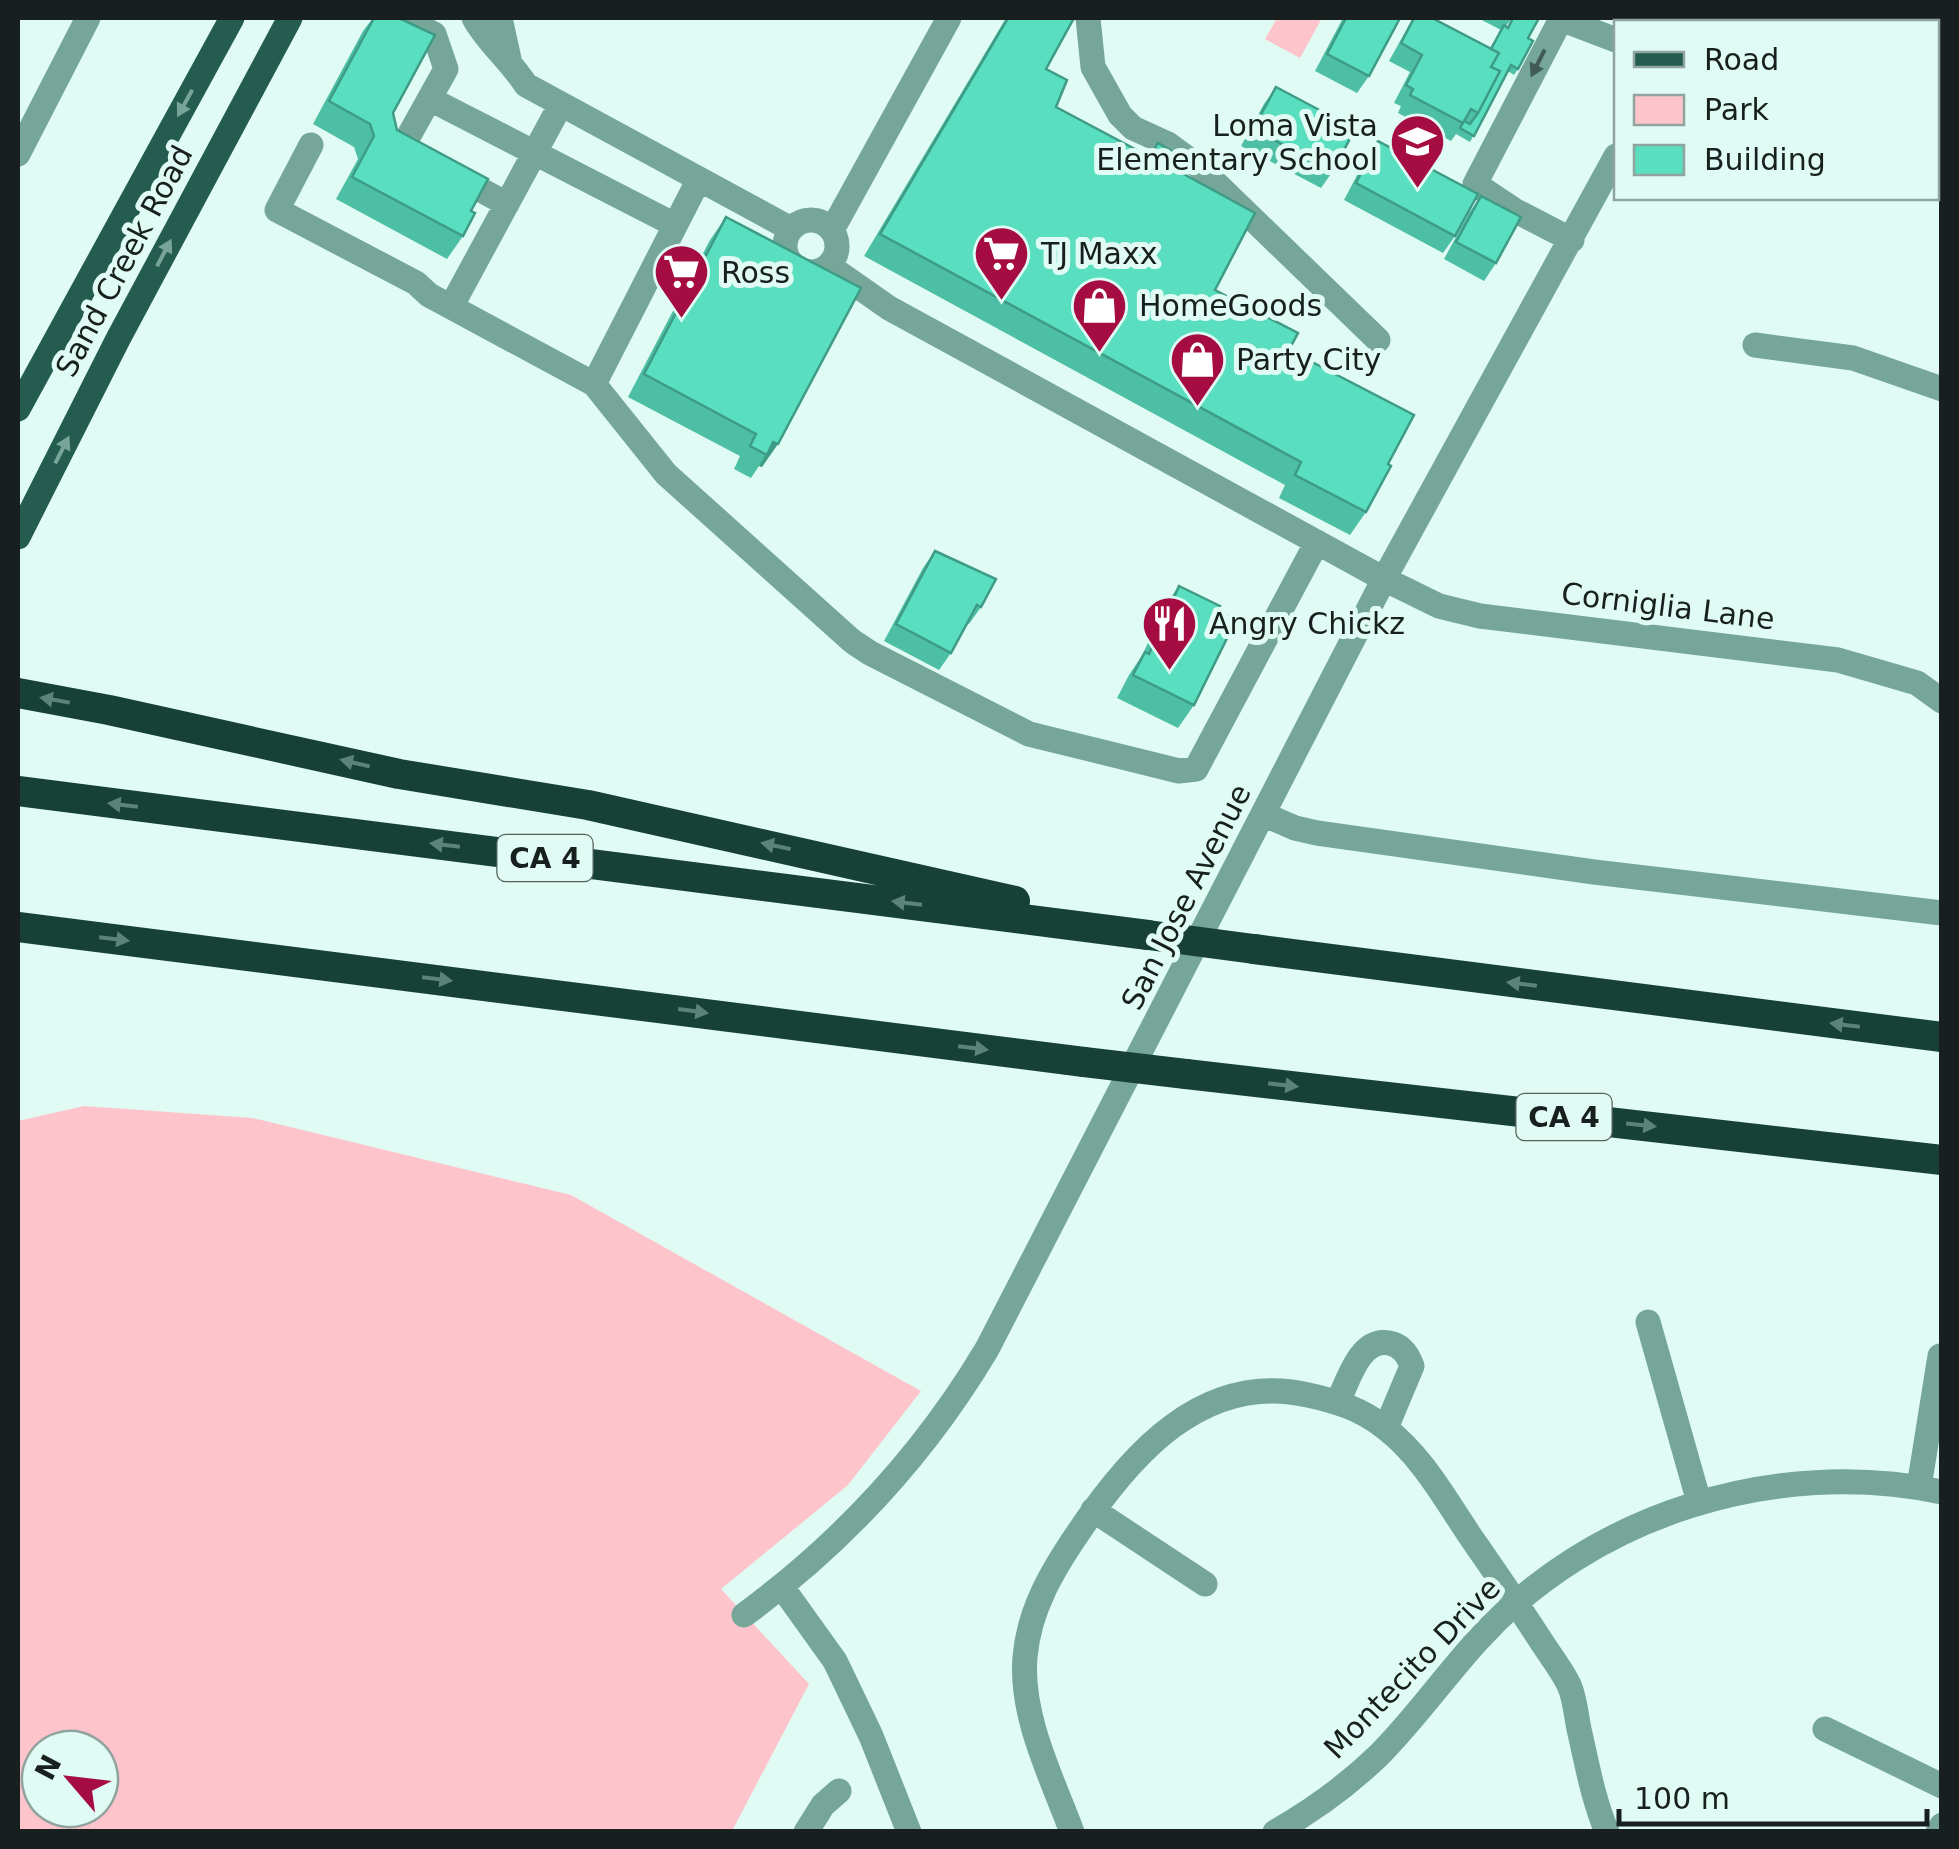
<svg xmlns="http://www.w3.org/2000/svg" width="1959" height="1849" font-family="'DejaVu Sans',sans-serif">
  <rect width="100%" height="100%" fill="#e0fbf3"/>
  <!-- green -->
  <path fill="#fec4cc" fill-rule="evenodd" d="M 1277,18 L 1322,18 L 1300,58 L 1265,39 Z
    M 84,1106 L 253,1118 L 571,1195 L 921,1391 L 848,1485 L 721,1589 L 809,1684 L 732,1831 L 18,1831 L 18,1121 ZM 40,1749 L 100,1749 L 100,1809 L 40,1809 Z"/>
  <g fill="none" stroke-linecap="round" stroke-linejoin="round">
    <!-- minor -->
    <path stroke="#75a698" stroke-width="25" d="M 403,18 L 434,34 L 446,69 L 402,148 L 417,156
      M 474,18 C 487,42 510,60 526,85 L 791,229
      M 500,18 L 509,59
      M 1088,18 L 1093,67 L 1120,115 L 1133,128 L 1168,144 L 1198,166 L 1378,340
      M 1894,18 L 1903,22
      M 1687,22 L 1689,18
      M 1936,41 L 1942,43
      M 430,99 L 675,225
      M 311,145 L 277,210 L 416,283 L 429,295 L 594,384 L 666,474 L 852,641 L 870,653 L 1029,734 L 1179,771 L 1196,769 L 1317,542
      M 18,154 L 88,18
      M 453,175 L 507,204
      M785 246a26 26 0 1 1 52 0a26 26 0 1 1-52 0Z
      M 832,230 L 949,18
      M 1572,240 L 1514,210 L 1475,184 L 1561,19 L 1616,40
      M 829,266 L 889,308 L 1384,579 L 1439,606 L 1480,616 L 1838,660 L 1917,683 L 1942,701
      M 451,307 L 561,104
      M 1755,345 L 1853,358 L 1942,389
      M 594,384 L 699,179
      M 1265,815 L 1295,828 L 1317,833 L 1594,872 L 1942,913
      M 1648,1322 L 1699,1502
      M 1338,1402 C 1348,1381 1360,1337 1389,1343 C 1402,1345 1408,1355 1412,1366 L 1386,1428
      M 1919,1487 L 1940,1356
      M 1093,1510 L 1205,1584
      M 782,1587 L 835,1661 L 871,1736 L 909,1832
      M 744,1615 C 842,1543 925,1453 987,1349 L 1384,579 L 1616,156
      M 1825,1729 L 1942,1786
      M 806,1832 L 823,1805 L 839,1791
      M 1072,1832 C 1052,1778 1020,1716 1025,1657 C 1029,1610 1052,1571 1078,1533 C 1130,1455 1203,1371 1308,1395 C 1336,1401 1361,1409 1384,1427 C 1425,1458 1448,1505 1477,1546 C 1500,1579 1523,1613 1545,1647 C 1553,1659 1563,1672 1569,1685 C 1575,1698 1576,1715 1579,1729 C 1587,1764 1593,1799 1607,1832
      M 1275,1832 C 1312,1811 1349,1784 1379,1755 C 1415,1719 1444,1677 1478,1640 C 1592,1514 1776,1457 1942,1492
      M 1938,1832 L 1942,1825"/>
    <!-- major -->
    <path stroke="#245d4f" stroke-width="25" d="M 18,409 L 232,18
      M 18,537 L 118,339 L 290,18"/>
    <!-- highway -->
    <path stroke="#174137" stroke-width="30" d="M 18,693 L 109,710 L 399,774 L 588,805 L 1015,901
      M 18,791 L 1148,935
      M 18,927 L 1084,1062
      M 1254,949 L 1942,1037
      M 1186,1074 L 1942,1160"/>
    <!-- highway-bridge -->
    <path stroke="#174137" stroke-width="30" d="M 1148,935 L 1254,949
      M 1084,1062 L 1186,1074"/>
  </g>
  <!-- wall -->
  <path fill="#4dbfa4" d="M 373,18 L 399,18 L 393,113 L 397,130 L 471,211 L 463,236 L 447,259 L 336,199 L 358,159 L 354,147 L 313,124 L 363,31 Z
    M 1006,18 L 1074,18 L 1046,69 L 1056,107 L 1148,156 L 1158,143 L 1169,166 L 1215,290 L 1289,350 L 1388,464 L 1366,512 L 1350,535 L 1279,498 L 1285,485 L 864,256 Z
    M 1343,18 L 1400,18 L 1369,76 L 1357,93 L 1315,71 Z
    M 1413,18 L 1432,18 L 1491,49 L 1501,30 L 1478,18 L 1512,18 L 1506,26 L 1507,27 L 1512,18 L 1539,18 L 1528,38 L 1518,69 L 1514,75 L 1508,71 L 1470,142 L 1456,134 L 1451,141 L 1398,113 L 1401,106 L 1394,103 L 1410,72 L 1389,61 Z
    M 1276,87 L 1333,171 L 1321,188 L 1241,146 L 1264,104 Z
    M 1378,141 L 1455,236 L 1443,253 L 1344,200 L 1366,158 Z
    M 1481,196 L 1496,263 L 1484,281 L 1444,259 L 1469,213 Z
    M 726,217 L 861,288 L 762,467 L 759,466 L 751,478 L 734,469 L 740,456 L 628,397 L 710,240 Z
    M 935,551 L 981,607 L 969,624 L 967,623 L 951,653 L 939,670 L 884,641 L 923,568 Z
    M 1179,586 L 1218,611 L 1194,705 L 1178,728 L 1117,698 L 1129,675 L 1143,654 L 1163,608 Z"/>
  <!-- shaded-wall -->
  <path fill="#3e9b86" d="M 773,442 L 778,444 L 762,467 L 759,466 Z"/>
  <!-- building -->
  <path fill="#59debf" stroke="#3e9b86" stroke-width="2.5" d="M 374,18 L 399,18 L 435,35 L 393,113 L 397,130 L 488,179 L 471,211 L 475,213 L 463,236 L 352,177 L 374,136 L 370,124 L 329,101 Z
    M 1008,18 L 1074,18 L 1046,69 L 1067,80 L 1056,107 L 1150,157 L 1158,143 L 1175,153 L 1169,166 L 1255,213 L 1215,290 L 1298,333 L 1289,350 L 1414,415 L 1388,464 L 1391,466 L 1366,512 L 1295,475 L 1301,462 L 880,234 Z
    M 1346,18 L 1400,18 L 1369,76 L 1327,54 Z
    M 1414,18 L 1432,18 L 1499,53 L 1491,67 L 1500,71 L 1478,113 L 1471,109 L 1463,123 L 1410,95 L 1413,89 L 1406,85 L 1422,55 L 1401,43 Z
    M 1513,18 L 1539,18 L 1528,38 L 1533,41 L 1518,69 L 1511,65 L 1474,136 L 1460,128 L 1464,121 L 1470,124 L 1478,113 L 1500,71 L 1491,67 L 1499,53 L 1491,49 L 1504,25 L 1508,28 Z
    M 1276,87 L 1355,129 L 1333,171 L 1253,129 Z
    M 1378,141 L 1478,194 L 1455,236 L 1356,183 Z
    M 1481,196 L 1521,217 L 1496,263 L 1456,242 Z
    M 726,217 L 861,288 L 778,444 L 773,442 L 767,455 L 750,446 L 756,434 L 644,374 Z
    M 935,551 L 996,579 L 981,607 L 977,605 L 951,653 L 896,624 Z
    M 1179,586 L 1220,606 L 1218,611 L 1236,620 L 1194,705 L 1133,675 L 1145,652 L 1149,654 Z"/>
  <!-- one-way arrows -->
  <defs><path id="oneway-solid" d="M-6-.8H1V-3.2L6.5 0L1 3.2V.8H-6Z" transform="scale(2.5)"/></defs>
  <use fill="#415c55" href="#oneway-solid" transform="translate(1538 63) rotate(117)"/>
  <g fill="#79a499">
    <use href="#oneway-solid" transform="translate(185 103) rotate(119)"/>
    <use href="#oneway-solid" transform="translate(164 253) rotate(-62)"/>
    <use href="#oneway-solid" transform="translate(62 450) rotate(-63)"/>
  </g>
  <g fill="#5d8279">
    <use href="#oneway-solid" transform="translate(55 700) rotate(-170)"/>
    <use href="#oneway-solid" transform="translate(355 763) rotate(-167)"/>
    <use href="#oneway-solid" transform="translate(123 805) rotate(-173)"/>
    <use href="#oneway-solid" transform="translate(445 845) rotate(-173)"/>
    <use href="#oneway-solid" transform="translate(776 846) rotate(-168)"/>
    <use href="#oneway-solid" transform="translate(907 903) rotate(-173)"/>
    <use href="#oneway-solid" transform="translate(114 939) rotate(7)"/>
    <use href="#oneway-solid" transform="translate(437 979) rotate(7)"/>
    <use href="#oneway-solid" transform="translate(1522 984) rotate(-173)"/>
    <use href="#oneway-solid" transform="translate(693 1011) rotate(8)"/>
    <use href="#oneway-solid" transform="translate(1845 1025) rotate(-173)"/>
    <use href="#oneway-solid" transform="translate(973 1048) rotate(7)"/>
    <use href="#oneway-solid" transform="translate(1283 1085) rotate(6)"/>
    <use href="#oneway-solid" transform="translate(1641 1125) rotate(6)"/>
  </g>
  <!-- icons -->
  <defs>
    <symbol id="school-pin" viewBox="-11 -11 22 30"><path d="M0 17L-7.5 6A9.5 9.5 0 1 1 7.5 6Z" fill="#a50d42" stroke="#e0fbf3"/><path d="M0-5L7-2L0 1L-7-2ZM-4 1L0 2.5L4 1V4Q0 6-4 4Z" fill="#fff"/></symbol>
    <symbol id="supermarket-pin" viewBox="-11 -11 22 30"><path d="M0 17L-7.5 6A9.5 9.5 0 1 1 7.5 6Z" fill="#a50d42" stroke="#e0fbf3"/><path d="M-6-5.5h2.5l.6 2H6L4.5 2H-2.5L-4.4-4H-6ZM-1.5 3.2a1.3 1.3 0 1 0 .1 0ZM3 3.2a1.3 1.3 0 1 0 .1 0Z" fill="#fff"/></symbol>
    <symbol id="shop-pin" viewBox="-11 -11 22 30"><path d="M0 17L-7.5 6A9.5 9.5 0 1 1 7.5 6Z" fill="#a50d42" stroke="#e0fbf3"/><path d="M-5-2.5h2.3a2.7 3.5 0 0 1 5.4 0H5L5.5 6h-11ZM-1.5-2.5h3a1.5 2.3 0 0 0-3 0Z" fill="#fff"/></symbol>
    <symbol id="restaurant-pin" viewBox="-11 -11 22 30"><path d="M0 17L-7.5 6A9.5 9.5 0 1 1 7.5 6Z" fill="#a50d42" stroke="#e0fbf3"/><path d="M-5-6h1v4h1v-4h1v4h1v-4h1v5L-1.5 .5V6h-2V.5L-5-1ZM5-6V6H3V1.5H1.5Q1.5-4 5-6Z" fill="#fff"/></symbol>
  </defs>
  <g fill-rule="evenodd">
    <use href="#school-pin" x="1386" y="110" width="63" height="86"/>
    <use href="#supermarket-pin" x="970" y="222" width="63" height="86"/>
    <use href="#supermarket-pin" x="650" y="240" width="63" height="86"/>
    <use href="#shop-pin" x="1068" y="274" width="63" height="86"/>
    <use href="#shop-pin" x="1166" y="328" width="63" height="86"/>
    <use href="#restaurant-pin" x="1138" y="592" width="63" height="86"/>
  </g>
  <g text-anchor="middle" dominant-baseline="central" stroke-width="10" stroke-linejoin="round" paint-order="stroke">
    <!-- shield labels -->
    <g fill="#e0fbf3" stroke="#53625e" stroke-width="2.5">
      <rect x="497.5" y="835" width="95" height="46" rx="8"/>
      <rect x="1516.5" y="1094" width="95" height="46" rx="8"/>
    </g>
    <g font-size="28" font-weight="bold" fill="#17201e">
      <text x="545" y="858">CA 4</text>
      <text x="1564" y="1117">CA 4</text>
    </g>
    <!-- poi labels -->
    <g font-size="30" fill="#17201e" stroke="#e0fbf3" text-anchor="start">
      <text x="1378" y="125" text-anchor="end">Loma Vista<tspan x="1378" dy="34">Elementary School</tspan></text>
      <text x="1041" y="253">TJ Maxx</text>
      <text x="721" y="272">Ross</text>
      <text x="1139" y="305">HomeGoods</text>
      <text x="1236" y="359">Party City</text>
      <text x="1209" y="623">Angry Chickz</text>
    </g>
    <!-- street labels -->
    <g font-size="30" fill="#17201e" stroke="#e0fbf3">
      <text transform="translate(124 261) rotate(-62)">Sand Creek Road</text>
      <text transform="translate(1668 606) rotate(7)">Corniglia Lane</text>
      <text transform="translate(1186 897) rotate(-63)">San Jose Avenue</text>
      <text transform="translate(1412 1668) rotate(-46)">Montecito Drive</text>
    </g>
  </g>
  <!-- border -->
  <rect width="1959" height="1849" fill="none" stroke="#17201e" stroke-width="40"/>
  <!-- legend -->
  <rect x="1614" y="20" width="325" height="180" fill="#e0fbf3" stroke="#90a39e" stroke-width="2.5"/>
  <rect x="1634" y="52" width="50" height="15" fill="#245d4f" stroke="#90a39e" stroke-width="2.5"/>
  <text x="1704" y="70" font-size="30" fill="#17201e">Road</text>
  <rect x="1634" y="95" width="50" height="30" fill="#fec4cc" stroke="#90a39e" stroke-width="2.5"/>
  <text x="1704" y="120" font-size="30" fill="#17201e">Park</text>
  <rect x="1634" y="145" width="50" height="30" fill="#59debf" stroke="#90a39e" stroke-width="2.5"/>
  <text x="1704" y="170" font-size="30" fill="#17201e">Building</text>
  <!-- north arrow -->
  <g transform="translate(70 1779) rotate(298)"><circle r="48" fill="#e0fbf3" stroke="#90a39e" stroke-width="2.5"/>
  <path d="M0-8L18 38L0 25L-18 38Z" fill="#a50d42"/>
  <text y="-15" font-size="28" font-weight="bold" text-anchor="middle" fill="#17201e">N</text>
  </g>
  <!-- scale -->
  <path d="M1619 1809v15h308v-15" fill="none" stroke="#17201e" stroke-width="5"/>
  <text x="1634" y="1809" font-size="30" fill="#17201e" stroke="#e0fbf3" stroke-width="8" paint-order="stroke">100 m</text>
</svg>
